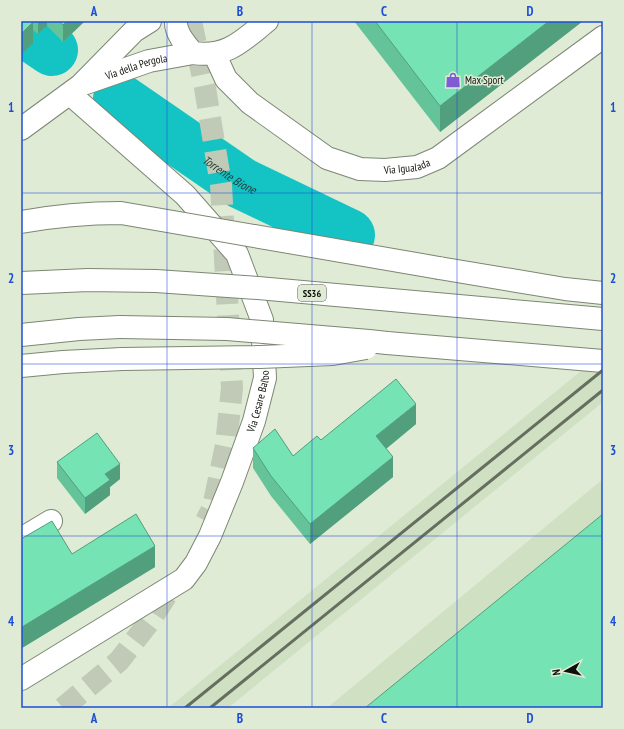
<svg xmlns="http://www.w3.org/2000/svg" width="624" height="729" font-family="'PT Sans Narrow',sans-serif">
  <rect width="100%" height="100%" fill="#dfebd5"/>
  <!-- built -->
  <path fill="#d0e0c3" d="M 603,353 L 603,402 L 228,708 L 168,708 Z
    M 603,479 L 603,708 L 327,708 Z"/>
  <g fill="none" stroke-linecap="round" stroke-linejoin="round">
    <!-- river -->
    <g stroke="#14c3c4" stroke-width="52">
      <path d="M 21,29 L 52,50"/>
      <path id="s1" d="M 119,99 L 241,183 L 349,235"/>
    </g>
    <!-- highway-tunnel -->
    <path stroke="#c0cab6" stroke-width="22" stroke-dasharray="22 11" stroke-linecap="butt" d="M 191,21 L 205,88 L 221,185 L 232,388 L 226,445 L 213,507 L 206,521
      M 63,708 L 119,661 L 150,621 L 175,582"/>
    <defs>
      <g id="street">
        <path id="s2" d="M 215,55 L 226,79 L 250,103 L 327,158 L 360,169 L 385,170 L 417,167 L 438,158 L 603,37"/>
        <path d="M 21,539 L 51,521"/>
        <path id="s3" d="M 21,679 L 184,579 L 196,563 L 210,536 L 232,482 L 254,421 L 265,378 L 262,320 L 237,254 L 185,195 L 70,94"/>
      </g>
      <g id="secondary">
        <path d="M 176,21 C 175,33 186,45 193,53 C 227,58 242,41 267,21"/>
        <path id="s4" d="M 86,83 L 149,61 L 193,53"/>
        <path d="M 21,129 L 81,85 L 134,31 L 150,21"/>
      </g>
      <path id="highway" d="M 439,268 L 565,289 L 603,293
        M 21,335 L 79,329 L 120,327
        M 387,343 L 603,361
        M 21,366 L 63,362 L 122,359"/>
    </defs>
    <!-- street casing -->
    <use href="#street" stroke="#7c8773" stroke-width="24"/>
    <!-- secondary casing -->
    <use href="#secondary" stroke="#7c8773" stroke-width="24"/>
    <!-- highway casing -->
    <use href="#highway" stroke="#7c8773" stroke-width="24"/>
    <!-- street -->
    <use href="#street" stroke="#fff" stroke-width="22"/>
    <!-- secondary -->
    <use href="#secondary" stroke="#fff" stroke-width="22"/>
    <!-- highway -->
    <use href="#highway" stroke="#fff" stroke-width="22"/>
    <!-- rail -->
    <path stroke="#666e60" stroke-width="3" d="M 185,708 L 603,370
      M 210,708 L 603,390"/>
    <defs>
      <path id="highway-bridge" d="M 21,222 C 54,216 87,213 121,213 L 439,268
        M 21,283 L 88,280 L 156,281 L 258,288 L 603,319
        M 120,327 L 227,329 L 369,341 L 387,343
        M 122,359 L 260,357 L 333,354 L 366,348"/>
    </defs>
    <!-- highway-bridge casing -->
    <use href="#highway-bridge" stroke="#7c8773" stroke-width="24" stroke-linecap="butt"/>
    <!-- highway-bridge -->
    <use href="#highway-bridge" stroke="#fff" stroke-width="22"/>
  </g>
  <!-- wall -->
  <path fill="#65c39a" d="M 21,21 L 85,21 L 63,42 L 47,26 L 38,34 L 33,30 L 33,43 Z
    M 354,21 L 583,21 L 440,132 Z
    M 416,424 L 386,449 L 393,477 L 310,544 L 271,496 L 253,468 L 253,448 L 293,456 L 321,440 Z
    M 57,462 L 120,479 L 110,487 L 110,495 L 85,514 L 57,478 Z
    M 21,539 L 72,554 L 155,567 L 22,648 L 21,646 Z"/>
  <!-- shaded-wall -->
  <path fill="#529f7d" d="M 38,21 L 47,21 L 47,26 L 38,34 Z
    M 67,21 L 85,21 L 63,42 L 63,25 Z
    M 549,21 L 583,21 L 440,132 L 440,106 Z
    M 33,22 L 33,43 L 21,55 L 21,34 Z
    M 416,404 L 416,424 L 376,457 L 376,436 Z
    M 393,457 L 393,477 L 310,544 L 310,524 Z
    M 120,464 L 120,479 L 110,487 L 110,495 L 85,514 L 85,498 L 105,474 Z
    M 155,546 L 155,567 L 22,648 L 22,627 Z"/>
  <!-- building -->
  <path fill="#75e3b3" stroke="#529f7d" d="M 21,21 L 31,21 L 33,22 L 21,34 Z
    M 59,21 L 67,21 L 63,25 Z
    M 375,21 L 549,21 L 440,106 Z
    M 396,379 L 416,404 L 376,436 L 393,457 L 310,524 L 271,476 L 253,448 L 275,429 L 293,456 L 317,436 L 321,440 Z
    M 97,433 L 120,464 L 105,474 L 110,480 L 85,498 L 57,462 Z
    M 136,514 L 155,546 L 22,627 L 21,625 L 21,539 L 52,521 L 72,554 Z
    M 603,514 L 603,708 L 365,708 Z"/>
  <!-- grid -->
  <path fill="none" stroke="#1d4ed8" stroke-width="1" stroke-opacity="0.55" d="M 167,21 L 167,708M 312,21 L 312,708M 457,21 L 457,708M 21,193 L 603,193M 21,364 L 603,364M 21,536 L 603,536"/>
  <!-- icons -->
  <defs>
    <symbol id="shop-bare" viewBox="-9 -9 18 18"><path d="M-5-2.5h2.3a2.7 3.5 0 0 1 5.4 0H5L5.5 6h-11ZM-1.5-2.5h3a1.5 2.3 0 0 0-3 0Z" fill="#7f5bd5" stroke="#dfebd5" stroke-width="2.5" paint-order="stroke"/></symbol>
  </defs>
  <g fill-rule="evenodd">
    <use href="#shop-bare" x="442" y="69" width="22" height="22"/>
  </g>
  <g text-anchor="middle" dominant-baseline="central" stroke-width="3" stroke-linejoin="round" paint-order="stroke">
    <!-- shield labels -->
    <rect fill="#dfebd5" stroke="#4c5246" stroke-width="1" x="298" y="285" width="28" height="16" rx="3"/>
    <g font-size="10" font-weight="bold" fill="#0d1109">
      <text x="312" y="293">SS36</text>
    </g>
    <!-- street labels -->
    <g font-size="11" fill="#0d1109" stroke="#dfebd5">
      <text stroke="none"><textPath href="#s4" startOffset="53">Via della Pergola</textPath></text>
      <text stroke="none"><textPath href="#s2" startOffset="237">Via Igualada</textPath></text>
      <text stroke="none"><textPath href="#s3" startOffset="385">Via Cesare Balbo</textPath></text>
    </g>
    <!-- poi labels -->
    <g font-size="11" fill="#0d1109" stroke="#dfebd5" text-anchor="start">
      <text x="465" y="80">Max Sport</text>
    </g>
    <!-- water labels -->
    <g font-size="12" font-style="italic" fill="#243d3d" stroke="#dfebd5">
      <text stroke="none"><textPath href="#s1" startOffset="134">Torrente Bione</textPath></text>
    </g>
  </g>
  <!-- border -->
  <rect width="624" height="729" fill="none" stroke="#dfebd5" stroke-width="44"/>
  <!-- north arrow -->
  <g transform="translate(566 671) rotate(262)" stroke="#dfebd5" stroke-width="3" paint-order="stroke">
  <path d="M0-3L7 15L0 10L-7 15Z" fill="#0d1109"/>
  <text y="-6" font-size="11" font-weight="bold" text-anchor="middle" fill="#0d1109">N</text>
  </g>
  <rect x="22" y="22" width="580" height="685" fill="none" stroke="#1d4ed8" stroke-width="1.5"/>
  <g font-size="13" text-anchor="middle" font-weight="bold" fill="#1d4ed8">
    <text x="94" y="16">A</text>
    <text x="240" y="16">B</text>
    <text x="384" y="16">C</text>
    <text x="530" y="16">D</text>
    <text x="11" y="112">1</text>
    <text x="613" y="112">1</text>
    <text x="11" y="283">2</text>
    <text x="613" y="283">2</text>
    <text x="11" y="455">3</text>
    <text x="613" y="455">3</text>
    <text x="11" y="626">4</text>
    <text x="613" y="626">4</text>
    <text x="94" y="723">A</text>
    <text x="240" y="723">B</text>
    <text x="384" y="723">C</text>
    <text x="530" y="723">D</text>
  </g>
</svg>
